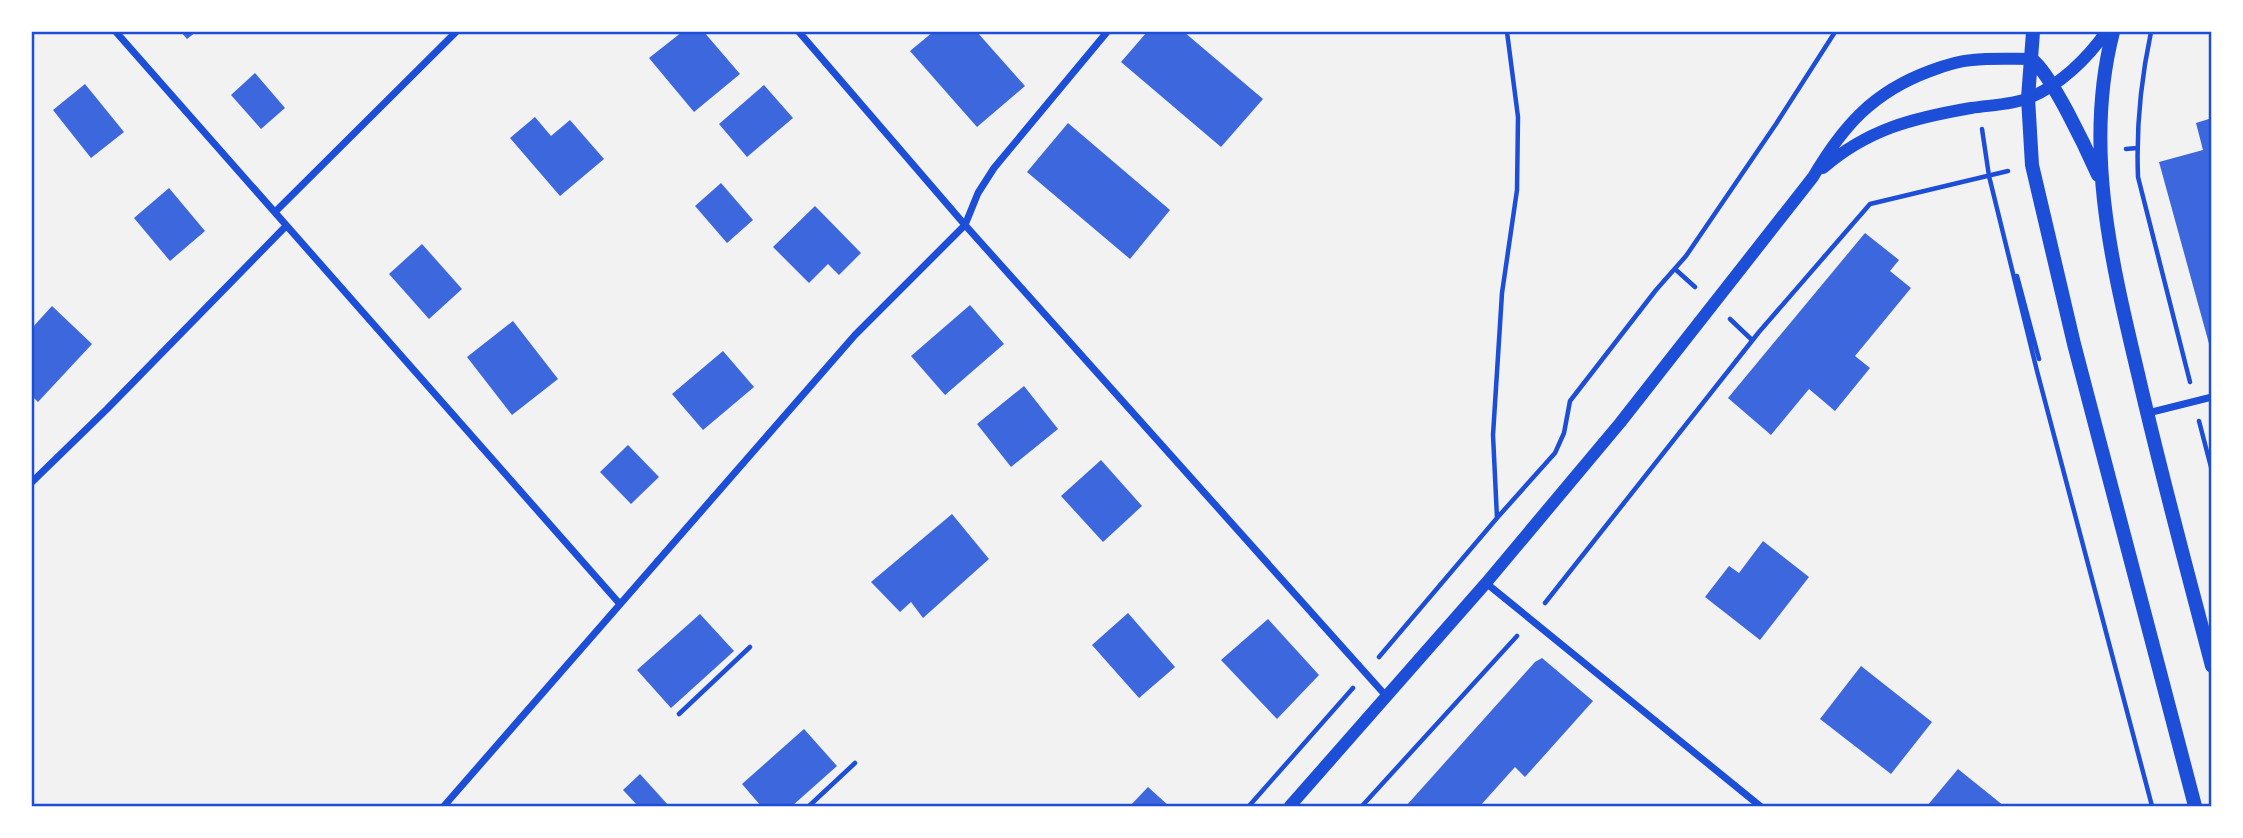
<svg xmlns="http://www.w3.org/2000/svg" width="2243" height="838" font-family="Poppins,sans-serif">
  <rect width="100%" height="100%" fill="#f2f2f2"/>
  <!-- building -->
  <path fill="#3d67dc" d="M 181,32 L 196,32 L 187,39 Z
    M 682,32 L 704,32 L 740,74 L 694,112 L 649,58 Z
    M 933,32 L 977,32 L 1025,86 L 977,127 L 910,51 Z
    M 1147,32 L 1184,32 L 1263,99 L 1221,147 L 1121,62 Z
    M 255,73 L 285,108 L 261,129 L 231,95 Z
    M 85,84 L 124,132 L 91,158 L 53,110 Z
    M 764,85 L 793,118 L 747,157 L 719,124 Z
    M 535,117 L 551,136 L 570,120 L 604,159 L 560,196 L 510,138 Z
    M 2212,118 L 2212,351 L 2211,351 L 2159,162 L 2203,150 L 2196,123 Z
    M 1068,123 L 1170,210 L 1130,259 L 1027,172 Z
    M 721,183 L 753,220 L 727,243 L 695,206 Z
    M 169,188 L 205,231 L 170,261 L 134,218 Z
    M 815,206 L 861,253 L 839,275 L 828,264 L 809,283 L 773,247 Z
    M 1865,233 L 1899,260 L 1890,271 L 1911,288 L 1855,356 L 1870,368 L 1835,411 L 1809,389 L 1771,435 L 1728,398 Z
    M 422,244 L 462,289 L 429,319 L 389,274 Z
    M 970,305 L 1004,344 L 945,395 L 911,356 Z
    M 52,306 L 92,344 L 38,402 L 32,396 L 32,328 Z
    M 513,321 L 558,379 L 512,415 L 467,357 Z
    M 723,351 L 754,387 L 703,430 L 672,394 Z
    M 1024,386 L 1058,429 L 1011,467 L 977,424 Z
    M 628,445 L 659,477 L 631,504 L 600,472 Z
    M 1101,460 L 1142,506 L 1103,542 L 1061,496 Z
    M 952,514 L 989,559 L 923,618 L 911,602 L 900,612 L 871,582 Z
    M 1763,541 L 1809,577 L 1760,640 L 1705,597 L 1729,566 L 1739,573 Z
    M 1128,613 L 1175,667 L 1139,698 L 1092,645 Z
    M 700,614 L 734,651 L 671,708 L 637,670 Z
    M 1268,619 L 1319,675 L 1277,719 L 1221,660 Z
    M 1542,658 L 1593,701 L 1525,777 L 1515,767 L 1480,806 L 1406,806 L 1535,662 Z
    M 1861,666 L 1932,722 L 1891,774 L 1820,719 Z
    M 804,729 L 837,766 L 792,806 L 761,806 L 742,784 Z
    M 1958,769 L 2004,806 L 1927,806 Z
    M 640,774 L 669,806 L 638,806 L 623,790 Z
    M 1148,787 L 1169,806 L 1130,806 Z"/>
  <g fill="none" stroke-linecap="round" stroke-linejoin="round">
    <!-- path -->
    <path stroke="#1d4ed8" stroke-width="4.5" d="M 2151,32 C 2141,79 2136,128 2138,177 L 2190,382
      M 1982,129 L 1989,176 L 2037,371 L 2152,806
      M 2126,149 L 2137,148
      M 1675,269 L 1695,287
      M 2017,276 L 2039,359
      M 1730,319 L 1752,340
      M 2199,421 L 2212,471
      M 1497,518 L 1493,435 L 1502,293 L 1517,190 L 1518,117 L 1507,32
      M 1545,603 L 1759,332 L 1870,204 L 2008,171
      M 1379,657 L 1497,518 L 1555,453 L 1564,433 L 1570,401 L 1656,290 L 1686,256 L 1776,124 L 1835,32
      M 679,714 L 750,647
      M 809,806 L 855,763
      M 1249,806 L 1353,688
      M 1362,806 L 1517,636"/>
    <!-- minor -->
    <path stroke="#1d4ed8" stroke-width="7" d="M 116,32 L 619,603
      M 799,32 L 965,225 L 1387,697
      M 275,212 L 456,32
      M 2148,413 L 2212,397
      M 32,482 L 107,409 L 286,226
      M 1486,583 L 1760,806
      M 444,806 L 855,335 L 965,225 L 978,193 L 994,168 L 1107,32"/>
    <!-- tertiary -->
    <path stroke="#1d4ed8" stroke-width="12" d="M 1823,168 C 1868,129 1913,118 1971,108 C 1991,105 2011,105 2029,98 C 2060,85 2087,59 2106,32
      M 1290,806 L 1486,583 L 1620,423 L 1813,177 C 1843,126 1873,92 1930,71 C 1943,66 1958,61 1972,60 C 1991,58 2011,59 2031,59"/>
    <!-- secondary -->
    <path stroke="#1d4ed8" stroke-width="14" d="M 2033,32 L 2028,98 L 2032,165 L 2074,344 L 2195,806
      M 2113,32 C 2083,148 2112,264 2139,378 C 2161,474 2187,570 2212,666
      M 2031,59 C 2051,73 2087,150 2098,175"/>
  </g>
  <!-- border -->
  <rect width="2243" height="838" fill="none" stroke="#ffffff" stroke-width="66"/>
  <rect x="33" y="33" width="2177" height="772" fill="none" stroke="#1d4ed8" stroke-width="2.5"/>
</svg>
